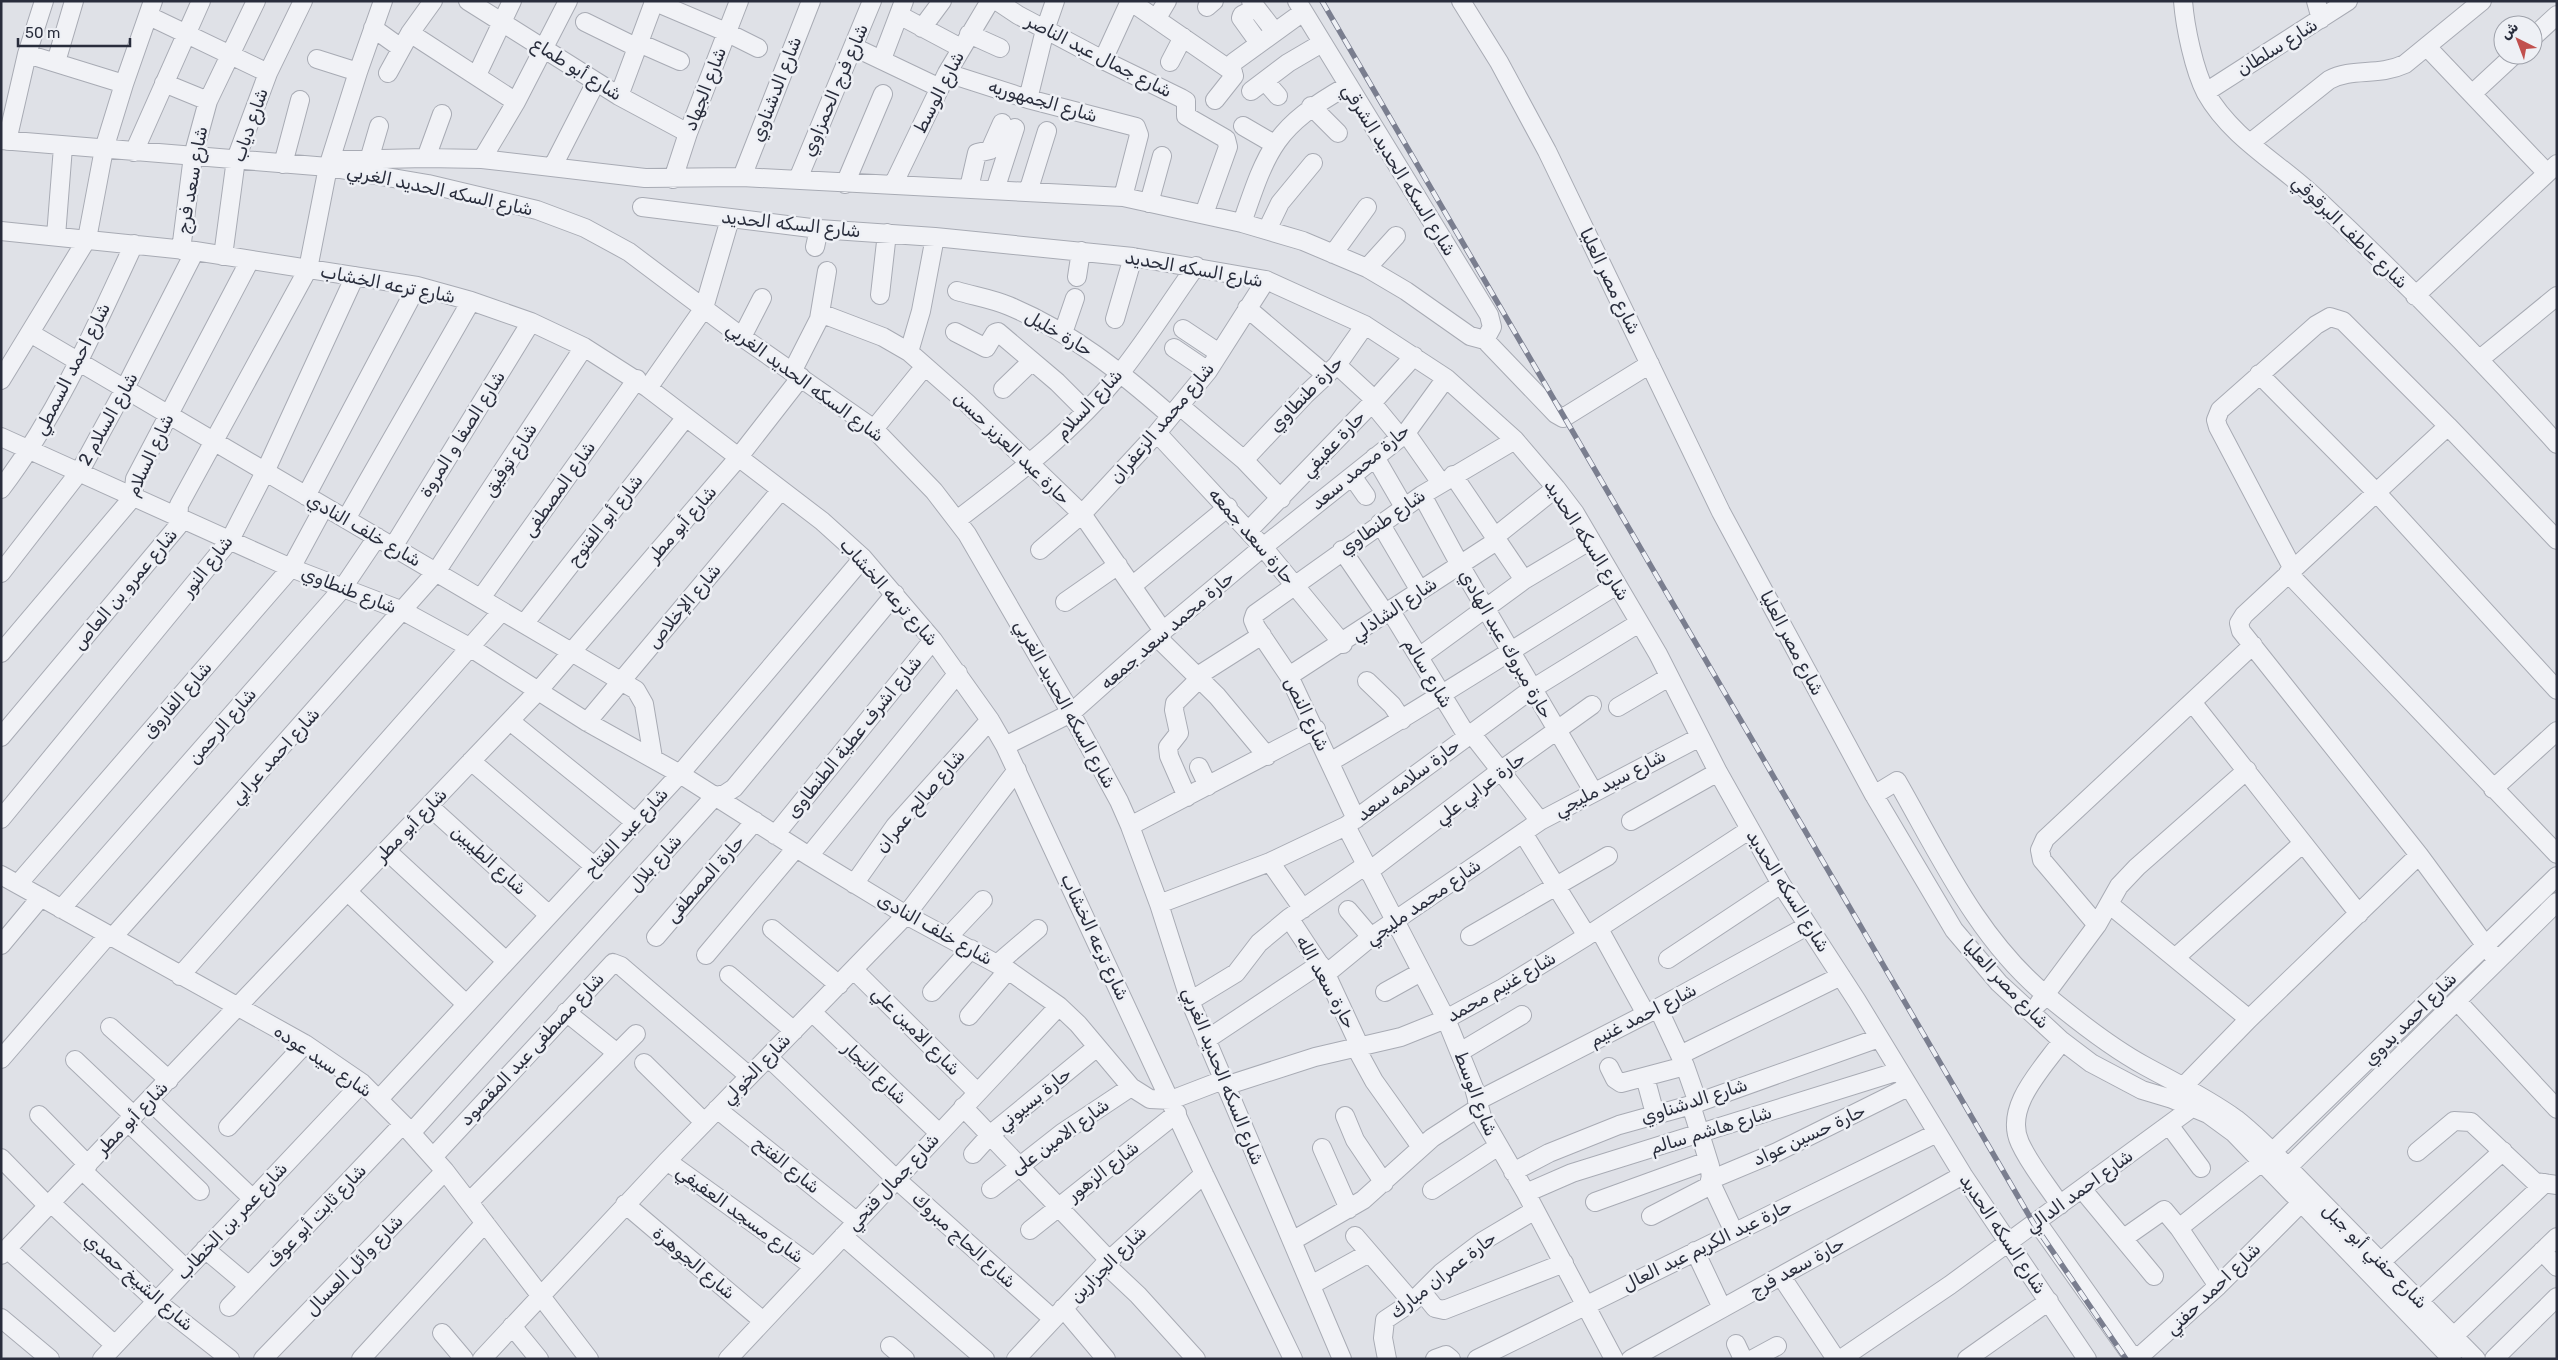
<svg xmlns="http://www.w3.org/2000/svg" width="2558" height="1360" font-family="Rubik,'Noto Sans Arabic',sans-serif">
  <rect width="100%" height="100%" fill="#dfe1e7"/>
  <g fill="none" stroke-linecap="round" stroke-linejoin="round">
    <defs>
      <path id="minor" d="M 468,1 L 619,96 L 688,133
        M 653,1 L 726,32 L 758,48
        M 997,1 L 1018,15 L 1103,60 L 1181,98 L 1186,101 L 1186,116 L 1226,139 L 1228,147 L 1204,214
        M 1130,1 L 1233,72
        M 1251,1 L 1275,32
        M 1297,1 L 1489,315 L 1492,327 L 1485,340
        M 1461,1 L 1499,62 L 1547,151 L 1721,512 L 1874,795 L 1954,930 L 1999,983 L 2062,1041 L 2091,1063 L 2142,1090 L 2172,1099 L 2208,1114 L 2234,1133 L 2452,1359
        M 2183,1 C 2185,27 2194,70 2206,93 C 2232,139 2281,164 2318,200 C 2401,278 2481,359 2557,444
        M 2316,1 L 2321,19
        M 1207,7 L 1214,1
        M 1256,8 L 1242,15 L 1241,18 L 1259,43
        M 899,15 L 961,48
        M 149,16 L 268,73
        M 1157,18 L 1167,1
        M 585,22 L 638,48
        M 373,28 L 401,48
        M 922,28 L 942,1
        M 410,33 L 516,102
        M 969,34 L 1000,48
        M 2533,37 L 2557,15
        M 639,43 L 680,61
        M 854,47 L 940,88
        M 2428,48 L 2547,173
        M 27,54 L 124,84
        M 317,59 L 358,72
        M 882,59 L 904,1
        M 1103,60 L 1130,1
        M 56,62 L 74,1
        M 1170,62 L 1183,37
        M 388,73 L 410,33 L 433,1
        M 947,73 L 1028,99 L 1136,127 L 1139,135 L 1123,197
        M 477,75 L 512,1
        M 1265,81 L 1278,96
        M 164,83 L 208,101
        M 1251,91 L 1288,63 L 1322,43
        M 2206,92 L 2348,1
        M 2472,94 L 2514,55
        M 619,96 L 654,2
        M 1028,99 L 1045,30 L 1055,1
        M 1215,100 L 1234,76 L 1231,68 L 1234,62 L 1303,12
        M 1311,106 L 1338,133
        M 1243,126 L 1274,144
        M 1,140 L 328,167 L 428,184 L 537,210 L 585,228 L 629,252 L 742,337 L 874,429 L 934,491 L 967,534 L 1071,713 L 1119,801 L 1130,826 L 1159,904 L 1190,1001 L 1342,1359
        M 7,141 L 27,54 L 44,1
        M 2250,143 L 2329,80 C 2353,67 2377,77 2405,64 L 2482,1
        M 134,152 L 201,1
        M 426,158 L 442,114
        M 482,159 L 516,102 L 568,1
        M 336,160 L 426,158 L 482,159 L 645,178 L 742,177 L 1123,197 L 1242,223 L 1303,241 L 1367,268 L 1406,291 L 1470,336 L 1485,340
        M 369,160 L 379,126
        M 283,164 L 300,100
        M 553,166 L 596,82
        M 742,177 L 811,1
        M 673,179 L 688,133 L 739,1
        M 798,179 L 872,1
        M 845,184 L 883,94
        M 893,185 L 947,73 L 990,1
        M 969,188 L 977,153 L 990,150 L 1002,123
        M 995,190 L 1015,128
        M 1028,192 L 1047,131
        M 1149,203 L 1162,156
        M 642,207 L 819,229 L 935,237 L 1133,257 L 1266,280 L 1365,325 L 1446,378 L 1515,440 L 1556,488 L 1575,513 L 1658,654 L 1718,772 L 1781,884 L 1857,1001 L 1963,1175 L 2087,1359
        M 1242,223 C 1268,147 1275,127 1347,86
        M 1267,230 L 1280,203 L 1313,163
        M 1,231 L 195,251 L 417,286 L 471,301 L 531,322 L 584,347 L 648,388 L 822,521 L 863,558 L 933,640 L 990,720 L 1005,746 L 1204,1174 L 1293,1359
        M 56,236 L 63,147
        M 815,247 L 819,229
        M 181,250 L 193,156 L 208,101 L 256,1
        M 1333,254 L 1367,207
        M 223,256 L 236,159 L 268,73 L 303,1
        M 1367,268 L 1396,236
        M 1077,277 L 1081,251
        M 957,291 C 974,296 993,299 1009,306 C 1071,332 1121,372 1171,416
        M 880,295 L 887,233
        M 2415,296 L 2557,164
        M 1247,308 L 1326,375
        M 820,313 L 883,337 L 909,352 L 967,403 L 1082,514 L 1163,631
        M 1115,319 L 1133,257
        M 1183,329 L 1219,353
        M 955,332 L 986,348 L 995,333 L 998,332 L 1057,382 L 1086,411
        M 30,333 L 636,690 L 644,704 L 653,758
        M 1063,333 L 1075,298
        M 742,337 L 762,298
        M 1485,340 L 1556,414 L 1563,418 L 1650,364
        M 1174,348 L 1208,371
        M 909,352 L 921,311 L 935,237
        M 2480,359 L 2557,296
        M 1337,365 L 1375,400
        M 792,372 L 819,319 L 827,271
        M 2259,374 L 2376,492 L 2557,690
        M 1,380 L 87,239 L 104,149 L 124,84 L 153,1
        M 648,388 L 704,308 L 730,219
        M 1003,389 L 1032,361
        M 1372,403 L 1400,437
        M 1180,406 L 1244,460 L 1281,499
        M 2448,426 L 2244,615 L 2239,623 L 2241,631 L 2419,855 L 2497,961
        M 874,429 L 925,366
        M 1157,433 L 1263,547 L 1343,644
        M 1406,433 L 1441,483
        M 1,437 L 291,568 L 403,611 L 471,648 L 587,722 L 680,774 L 809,856 L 906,915 L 1008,970 L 1059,1006 L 1078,1024 L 1131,1087 L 1150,1099 L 1171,1100 L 1223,1080
        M 1375,457 L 1404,507
        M 1244,460 L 1305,395 L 1337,365 L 1365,325
        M 1453,475 L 1524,580
        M 1352,476 L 1366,496
        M 1,489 C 58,414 95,328 134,244
        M 1422,495 L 1460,565 L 1593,791
        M 306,496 L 417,286
        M 346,519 L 471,301
        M 957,520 C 1016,475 1075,430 1121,372 C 1148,338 1171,301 1196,266
        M 1380,523 L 1420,591
        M 1249,530 L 1372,403 L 1414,356
        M 1496,536 L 1556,488
        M 393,547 L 531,322
        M 1040,550 L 1082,514 L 1157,433 L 1208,371 L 1266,280
        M 1342,550 L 1385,613
        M 2293,569 L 2218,427 L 2216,420 L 2220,410 L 2316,325 L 2330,317 L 2343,321 L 2448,426 L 2557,540
        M 1,573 L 80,471 L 124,390 L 195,251
        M 2288,573 L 2557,854
        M 1132,586 L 1228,507
        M 481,598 L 637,379
        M 1065,602 L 1118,565
        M 1390,610 L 1467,736
        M 524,624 L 686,417
        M 1157,637 L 1217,696 L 1267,756
        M 1,653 L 133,497 L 135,479 L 250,260
        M 1419,657 L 1524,580 L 1591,540
        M 1289,676 L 1498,540
        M 1196,677 L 1262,635
        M 1367,681 L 1392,705 L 1402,720
        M 2192,702 L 2359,914
        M 1618,707 L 1669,677
        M 510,721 L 635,822
        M 587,722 L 781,490
        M 1471,733 L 1540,821
        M 1,737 L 178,526 L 179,505 L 308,269 L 328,167 L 358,72 L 383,1
        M 1005,746 L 1071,713 L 1163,631 L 1263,547 L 1406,433 L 1446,378
        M 471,761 L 594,866
        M 1330,762 C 1427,705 1521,644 1617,585
        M 1199,767 L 1208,786
        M 2493,789 L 2557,731
        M 1874,795 L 1897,781 C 1940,856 1978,939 2046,995 C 2076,1020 2110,1047 2145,1066 C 2176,1083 2207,1098 2236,1119 C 2249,1129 2261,1141 2273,1152 L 2476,1359
        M 1187,797 L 1169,756 L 1168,747 L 1179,733 L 1174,710 L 1175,703 L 1199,679
        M 429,806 L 549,915
        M 1,819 L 230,540 L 265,472 L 355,276
        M 1356,819 L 1289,676 L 1256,627 L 1253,620 L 1255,614 L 1422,495 L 1515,440
        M 1631,821 L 1718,772
        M 1130,826 L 1316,729
        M 1346,826 L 1446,1019 L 1474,1088 L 1482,1117 L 1526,1193 L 1614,1359
        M 1523,833 L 1587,936
        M 775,835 L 933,640
        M 387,851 L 506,961
        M 809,856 L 958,673
        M 1270,862 L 1303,909
        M 1368,872 L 1500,771 L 1592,705
        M 1,875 L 305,1044 L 362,1083 L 403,1124 L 445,1171 L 589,1359
        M 18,884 L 291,568 L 324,507
        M 854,884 L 895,826 L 990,720
        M 348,892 L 466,1004
        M 1159,904 L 1270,862 L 1346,826 L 1532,689 L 1639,623
        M 2109,904 L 2249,1019
        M 61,909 L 342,589 L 377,537
        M 1348,910 L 1371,937
        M 1289,918 L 1326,974 L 1360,1047
        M 2097,925 L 2042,860 L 2040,850 L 2045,839 L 2253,645
        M 772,929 L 839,985
        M 1599,929 L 1646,1014
        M 1470,936 L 1608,856
        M 656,937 L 755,821
        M 948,937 L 983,900
        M 112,938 L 436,572 L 584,347
        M 1,945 L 41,897
        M 706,955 L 796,848
        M 2175,958 L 2303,843
        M 1668,959 L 1781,884
        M 997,964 L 1038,929
        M 854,970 L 977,1092
        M 1326,974 L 1371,937 L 1540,821 L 1700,737
        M 729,975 L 794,1031
        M 180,976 L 502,611
        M 932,992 L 971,949
        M 1385,992 L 1421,972
        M 1190,1001 L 1236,973 L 1259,943 L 1289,918 L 1366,865
        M 2457,1001 L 2557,1109
        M 2039,1003 L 2097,925 L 2119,886 L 2137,867 L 2247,770
        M 1658,1008 L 1685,1066 L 1698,1103
        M 566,1012 L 617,1053
        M 812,1012 L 939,1133
        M 969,1016 L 1008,970
        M 110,1027 L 169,1080
        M 1206,1040 L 1320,964
        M 1356,1048 L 1374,1081 L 1421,1147
        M 1460,1052 L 1522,1015
        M 1680,1055 L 1841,976
        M 768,1057 L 896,1179 L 1053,1319
        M 1,1059 L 108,935
        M 75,1060 L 134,1116
        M 644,1063 L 704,1122
        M 1609,1067 L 1615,1079 L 1621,1083 L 1685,1066
        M 1645,1077 L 1655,1114
        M 1225,1086 L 1315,1057 L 1401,1037 L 1446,1019 L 1503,988 L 1587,936 L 1749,830
        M 2177,1093 L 2249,1019 L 2419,855
        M 379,1099 L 680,774 L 863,558
        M 149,1100 L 253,1199
        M 1477,1101 L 1658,1008 L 1807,926
        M 1691,1105 L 1710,1166 L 1711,1183 L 1734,1232
        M 963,1107 L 1109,1260
        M 717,1109 L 856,1221
        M 39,1115 L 88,1165
        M 1345,1116 L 1355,1140 L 1384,1183
        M 128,1122 L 200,1191
        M 2169,1125 L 2201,1168
        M 228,1127 L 305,1044
        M 411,1133 L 715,796 L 725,794 L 734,788 L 895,594
        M 1322,1148 L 1349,1209
        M 2417,1152 L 2454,1121 L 2471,1122 L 2535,1182 L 2557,1185
        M 973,1154 L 991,1134 L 1097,1047
        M 433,1157 L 613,963 L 621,966 L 749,1076
        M 1,1158 L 48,1206
        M 667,1161 L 814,1267
        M 82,1170 L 186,1269
        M 1513,1172 L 1549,1153 L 1619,1125 L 1691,1105 L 1879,1038
        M 2280,1175 L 2557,902
        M 1710,1180 L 1777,1152 L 1908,1087
        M 991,1189 L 1062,1133 L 1131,1087
        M 2082,1189 L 2154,1276
        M 1432,1190 L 1497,1147
        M 1526,1193 L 1572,1173 L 1899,1071
        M 469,1202 L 636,1034
        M 1595,1202 L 1708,1161
        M 51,1203 L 156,1301 L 230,1359
        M 625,1204 L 763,1321
        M 2060,1205 C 2047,1185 2030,1165 2020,1143 C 2003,1107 2043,1068 2062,1041
        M 1651,1216 L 1711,1185
        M 2037,1222 L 2129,1352 L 2139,1357 L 2218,1286 L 2301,1203
        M 2179,1228 L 2263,1161 L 2557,876
        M 1030,1230 L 1177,1113
        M 843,1236 L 985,1359
        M 1355,1236 L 1412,1302
        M 2124,1238 L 2164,1210 L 2179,1228 L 2218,1286
        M 1292,1241 L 1363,1200 L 1432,1138 L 1478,1108
        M 7,1249 L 115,1345
        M 205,1249 L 249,1286
        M 1695,1251 L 1722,1308
        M 2542,1251 L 2557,1267
        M 1,1255 L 539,690 L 738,458 L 801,377
        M 1105,1264 L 1138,1295 L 1196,1359
        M 2372,1270 L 2503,1151
        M 1781,1276 L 1836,1359
        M 1311,1285 L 1369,1253
        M 1422,1292 L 1435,1308 L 1444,1310 L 1564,1263
        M 2419,1301 L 2545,1183
        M 229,1307 L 403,1124
        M 1063,1308 L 1106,1359
        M 1,1318 L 50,1359
        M 512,1326 L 539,1359
        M 442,1333 L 464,1359
        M 2454,1336 L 2557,1237
        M 1736,1344 L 1743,1359
        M 890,1346 L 905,1359
        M 102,1359 L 362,1083
        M 263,1359 L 445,1171
        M 361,1359 L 485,1223
        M 482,1359 L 667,1161 L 906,915 L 1017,770
        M 728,1359 L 1059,1006
        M 1016,1359 L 1105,1264 L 1204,1174
        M 1387,1359 L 1383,1338 L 1385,1320 L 1412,1302 L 1441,1273 L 1483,1241 L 1535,1210
        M 1435,1359 L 1446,1355 L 1451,1359
        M 1477,1359 L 1937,1133
        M 1631,1359 L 1963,1175
        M 1753,1359 L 1777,1346
        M 1841,1359 L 1950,1285 L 2193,1107
        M 1967,1359 L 2049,1301
        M 2494,1359 L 2557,1297"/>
    </defs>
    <!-- minor casing -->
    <use href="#minor" stroke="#a8abb4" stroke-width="20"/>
    <!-- minor -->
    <use href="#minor" stroke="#f1f2f6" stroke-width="18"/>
    <defs>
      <path id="rail" d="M 1322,1 L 2034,1224 L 2126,1359"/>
    </defs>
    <!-- rail casing -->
    <use href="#rail" stroke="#7a7e8f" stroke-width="5.5"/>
    <!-- rail -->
    <use href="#rail" stroke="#eef0f5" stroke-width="4" stroke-dasharray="11" stroke-linecap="butt"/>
  </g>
  <g text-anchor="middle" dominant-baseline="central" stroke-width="5" stroke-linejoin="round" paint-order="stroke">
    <!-- street labels -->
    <g font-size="18" fill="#292d3c" stroke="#eef0f5">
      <text transform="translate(2277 47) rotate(-32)">شارع سلطان</text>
      <text transform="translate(1099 56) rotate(27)">شارع جمال عبد الناصر</text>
      <text transform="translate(577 69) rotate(32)">شارع أبو طماع</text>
      <text transform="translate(705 89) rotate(-69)">شارع الجهاد</text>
      <text transform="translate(776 89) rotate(-69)">شارع الدشناوي</text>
      <text transform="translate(835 90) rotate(-67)">شارع فرج الحمزاوي</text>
      <text transform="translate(939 92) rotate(-63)">شارع الوسط</text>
      <text transform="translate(1043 101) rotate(16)">شارع الجمهوريه</text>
      <text transform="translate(250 125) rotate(-71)">شارع دياب</text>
      <text transform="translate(1399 170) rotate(58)">شارع السكه الحديد الشرقي</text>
      <text transform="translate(192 180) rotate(-80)">شارع سعد فرج</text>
      <text transform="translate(440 190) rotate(12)">شارع السكه الحديد الغربي</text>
      <text transform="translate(791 224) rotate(6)">شارع السكه الحديد</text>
      <text transform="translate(2350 232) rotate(44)">شارع عاطف البرقوقي</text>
      <text transform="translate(1194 269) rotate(10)">شارع السكه الحديد</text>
      <text transform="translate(1610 281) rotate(64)">شارع مصر العليا</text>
      <text transform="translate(388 284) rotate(11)">شارع ترعه الخشاب</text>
      <text transform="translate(1059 333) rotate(30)">حارة خليل</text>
      <text transform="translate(72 369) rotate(-63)">شارع احمد السمطي</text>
      <text transform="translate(805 382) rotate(36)">شارع السكه الحديد الغربي</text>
      <text transform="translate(1306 394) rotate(-46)">حارة طنطاوي</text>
      <text transform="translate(1089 404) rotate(-47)">شارع السلام</text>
      <text transform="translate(108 419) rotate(-61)">شارع السلام 2</text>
      <text transform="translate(1162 423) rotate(-50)">شارع محمد الزعفران</text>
      <text transform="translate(462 434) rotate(-58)">شارع الصفا و المروة</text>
      <text transform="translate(1333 444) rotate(-47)">حارة عفيفي</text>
      <text transform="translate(1012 448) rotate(44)">حارة عبد العزيز حسن</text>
      <text transform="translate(150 455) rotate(-65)">شارع السلام</text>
      <text transform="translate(510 460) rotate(-57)">شارع توفيق</text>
      <text transform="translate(1360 467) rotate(-40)">حارة محمد سعد</text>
      <text transform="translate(559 489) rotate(-55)">شارع المصطفى</text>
      <text transform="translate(605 520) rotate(-52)">شارع أبو الفتوح</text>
      <text transform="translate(1382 522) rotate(-35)">شارع طنطاوي</text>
      <text transform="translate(682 524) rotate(-49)">شارع أبو مطر</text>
      <text transform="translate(364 530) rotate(30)">شارع خلف النادي</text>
      <text transform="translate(1252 536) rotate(49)">حارة سعد جمعه</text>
      <text transform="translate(1587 540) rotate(57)">شارع السكه الحديد</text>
      <text transform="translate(207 566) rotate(-52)">شارع النور</text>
      <text transform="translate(125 589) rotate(-50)">شارع عمرو بن العاص</text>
      <text transform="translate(349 590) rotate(21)">شارع طنطاوي</text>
      <text transform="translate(889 592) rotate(48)">شارع ترعه الخشاب</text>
      <text transform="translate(684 606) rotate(-50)">شارع الإخلاص</text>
      <text transform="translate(1394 609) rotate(-34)">شارع الشاذلي</text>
      <text transform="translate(1167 630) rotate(-41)">حارة محمد سعد جمعه</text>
      <text transform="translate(1792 643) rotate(62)">شارع مصر العليا</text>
      <text transform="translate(1506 644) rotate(60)">حارة مبروك عبد الهادي</text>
      <text transform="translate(1428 673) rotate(59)">شارع سالم</text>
      <text transform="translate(177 700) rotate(-49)">شارع الفاروق</text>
      <text transform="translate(1065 704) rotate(61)">شارع السكه الحديد الغربي</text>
      <text transform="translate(1307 714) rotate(64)">شارع النص</text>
      <text transform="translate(222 726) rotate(-49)">شارع الرحمن</text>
      <text transform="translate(854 737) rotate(-51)">شارع اشرف عطية الطنطاوى</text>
      <text transform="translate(275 756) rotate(-48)">شارع احمد عرابي</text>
      <text transform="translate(1408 780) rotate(-37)">حارة سلامه سعد</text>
      <text transform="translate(1610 783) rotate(-28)">شارع سيد مليجي</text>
      <text transform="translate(1480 788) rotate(-37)">حارة عرابي علي</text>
      <text transform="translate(920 801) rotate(-50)">شارع صالح عمران</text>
      <text transform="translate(411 825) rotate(-46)">شارع أبو مطر</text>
      <text transform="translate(626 832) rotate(-47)">شارع عبد الفتاح</text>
      <text transform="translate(489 860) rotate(42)">شارع الطيبين</text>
      <text transform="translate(655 863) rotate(-48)">شارع بلال</text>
      <text transform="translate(705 879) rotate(-49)">حارة المصطفى</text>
      <text transform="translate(1788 891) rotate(58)">شارع السكه الحديد</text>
      <text transform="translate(1423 902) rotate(-35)">شارع محمد مليجي</text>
      <text transform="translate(935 929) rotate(29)">شارع خلف النادى</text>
      <text transform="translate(1095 937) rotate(65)">شارع ترعه الخشاب</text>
      <text transform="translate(1326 982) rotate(61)">حارة سعد الله</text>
      <text transform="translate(2006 984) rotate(46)">شارع مصر العليا</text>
      <text transform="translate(1501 987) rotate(-30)">شارع غنيم محمد</text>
      <text transform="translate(1643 1015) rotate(-27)">شارع احمد غنيم</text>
      <text transform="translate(2410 1019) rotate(-45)">شارع احمد بدوي</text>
      <text transform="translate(916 1031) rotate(45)">شارع الامين علي</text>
      <text transform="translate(532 1049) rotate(-47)">شارع مصطفى عبد المقصود</text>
      <text transform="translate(323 1061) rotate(34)">شارع سيد عوده</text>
      <text transform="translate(756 1069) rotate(-46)">شارع الخولي</text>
      <text transform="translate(875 1073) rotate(44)">شارع النجار</text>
      <text transform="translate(1223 1076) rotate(68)">شارع السكه الحديد الغربي</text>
      <text transform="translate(1476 1094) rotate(69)">شارع الوسط</text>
      <text transform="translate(1034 1099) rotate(-39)">حارة بسيوني</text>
      <text transform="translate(1694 1101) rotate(-18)">شارع الدشناوي</text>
      <text transform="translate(132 1118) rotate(-46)">شارع أبو مطر</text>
      <text transform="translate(1711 1130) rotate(-17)">شارع هاشم سالم</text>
      <text transform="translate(1809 1135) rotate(-25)">حارة حسين عواد</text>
      <text transform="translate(1060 1137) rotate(-36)">شارع الامين على</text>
      <text transform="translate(787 1165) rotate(39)">شارع الفتح</text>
      <text transform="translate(1103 1171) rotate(-38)">شارع الزهور</text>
      <text transform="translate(893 1182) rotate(-47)">شارع جمال فتحي</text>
      <text transform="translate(2079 1191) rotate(-36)">شارع احمد الدالي</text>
      <text transform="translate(740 1214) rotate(36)">شارع مسجد العفيفي</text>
      <text transform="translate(316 1216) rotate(-46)">شارع ثابت أبو عوف</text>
      <text transform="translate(232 1221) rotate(-47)">شارع عمر بن الخطاب</text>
      <text transform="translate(2003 1234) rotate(56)">شارع السكه الحديد</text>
      <text transform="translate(964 1240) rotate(42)">شارع الحاج مبروك</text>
      <text transform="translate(1707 1245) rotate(-26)">حارة عبد الكريم عبد العال</text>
      <text transform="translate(2375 1256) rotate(45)">شارع حفني أبو جبل</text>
      <text transform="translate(694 1263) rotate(40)">شارع الجوهرة</text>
      <text transform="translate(1108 1264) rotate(-45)">شارع الجزارين</text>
      <text transform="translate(354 1265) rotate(-46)">شارع وائل العسال</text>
      <text transform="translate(1797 1267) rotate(-29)">حارة سعد فرج</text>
      <text transform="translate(1443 1275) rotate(-38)">حارة عمران مبارك</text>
      <text transform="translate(139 1282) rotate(41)">شارع الشيخ حمدي</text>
      <text transform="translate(2213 1289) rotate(-44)">شارع احمد حفني</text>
    </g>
  </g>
  <!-- border -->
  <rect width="2558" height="1360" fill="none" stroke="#292d3c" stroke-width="5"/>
  <!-- north arrow -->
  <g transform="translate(2518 40) rotate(318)"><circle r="24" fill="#eef0f5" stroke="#9fa2ab"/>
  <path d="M0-4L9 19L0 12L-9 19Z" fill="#c1504e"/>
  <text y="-8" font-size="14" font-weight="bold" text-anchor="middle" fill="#292d3c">ش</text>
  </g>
  <!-- scale -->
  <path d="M18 38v8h112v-8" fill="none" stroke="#292d3c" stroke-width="2.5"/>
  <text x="25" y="38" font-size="15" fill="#292d3c" stroke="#eef0f5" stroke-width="4" paint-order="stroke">50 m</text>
</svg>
